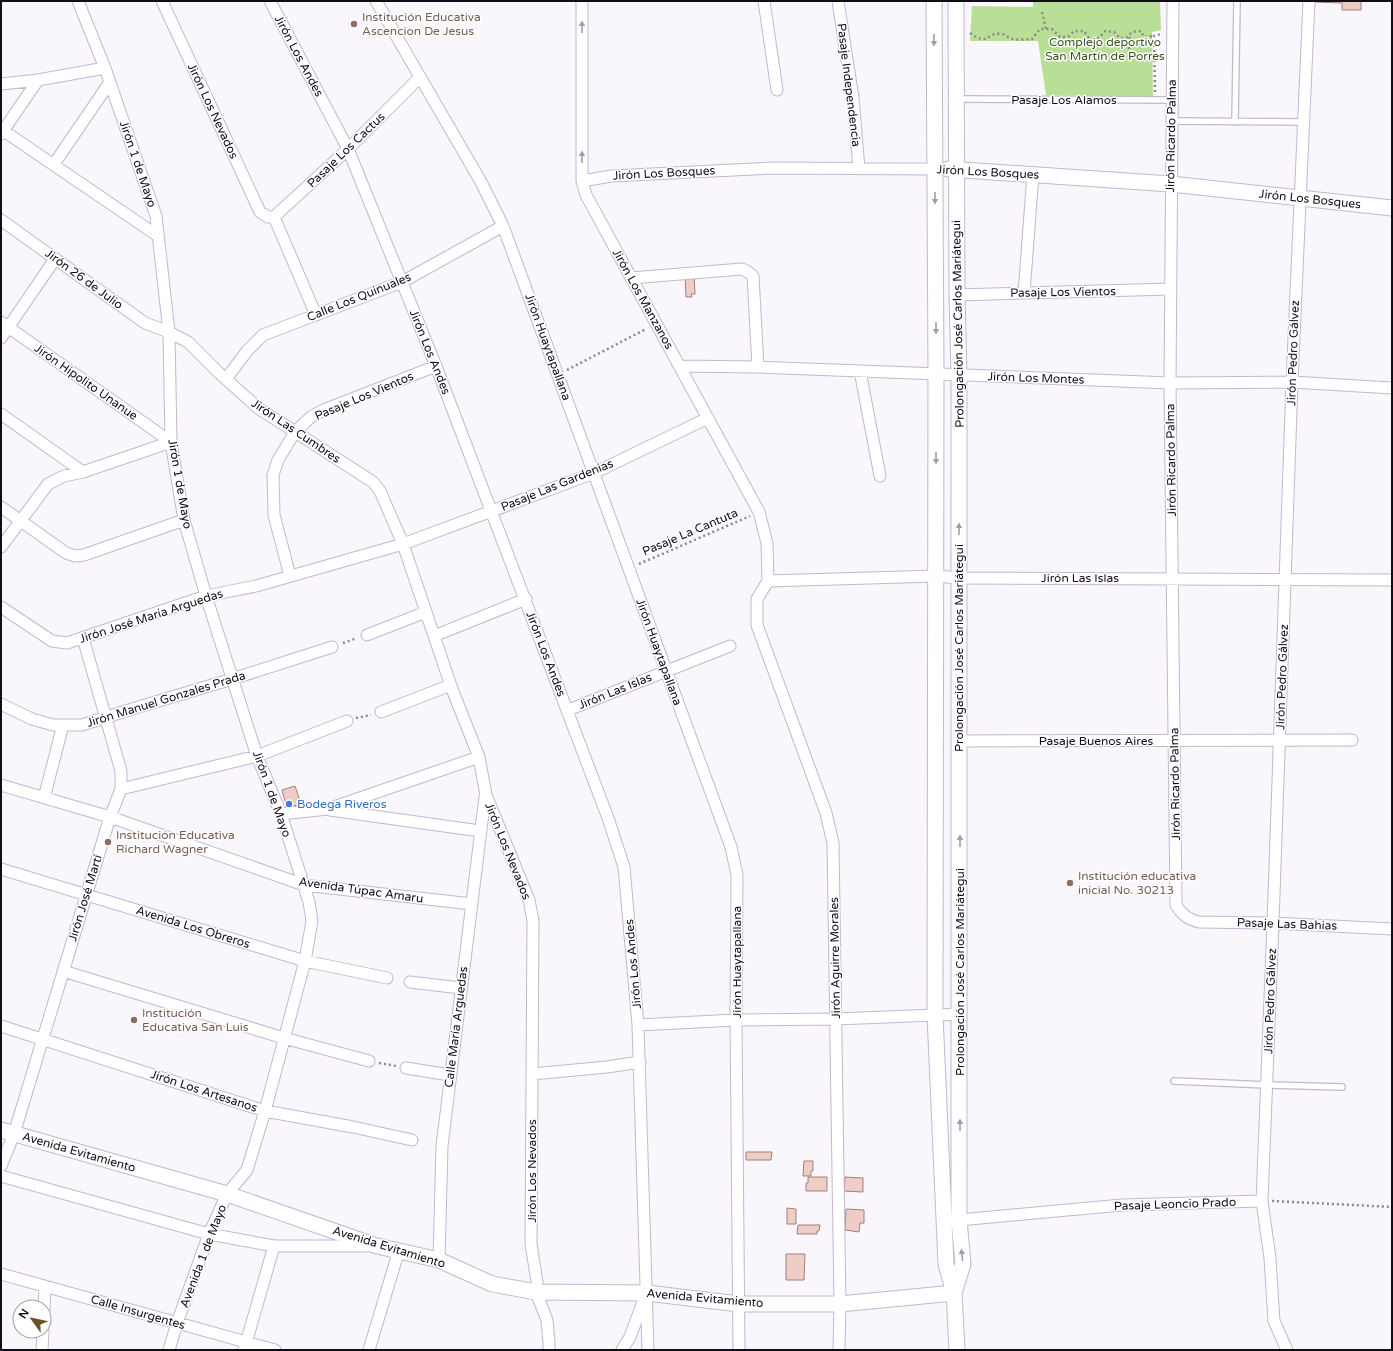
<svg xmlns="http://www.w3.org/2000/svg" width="1393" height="1351" font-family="'Varela Round',sans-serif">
  <rect width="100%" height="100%" fill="#f9f6fc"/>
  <!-- green -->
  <path fill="#b9de96" d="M 1033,1 L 1160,1 L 1161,30 L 1152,32 L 1153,97 L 1046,95 L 1038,41 L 970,41 L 972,6 L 1033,7 Z"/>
  <!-- building -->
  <path fill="#efcdc7" stroke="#a0817b" d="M 1314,1 L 1361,1 L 1361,10 L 1342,10 L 1342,3 L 1314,2 Z
    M 685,275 L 694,275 L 695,294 L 691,294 L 692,297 L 686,297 Z
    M 295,786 L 301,804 L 287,808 L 282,790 Z
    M 746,1152 L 772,1152 L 771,1160 L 746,1160 Z
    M 804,1161 L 813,1161 L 813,1171 L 811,1171 L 811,1176 L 803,1176 Z
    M 808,1177 L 827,1177 L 827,1191 L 806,1191 L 806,1183 L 808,1183 Z
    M 845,1177 L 863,1178 L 863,1192 L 844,1191 Z
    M 787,1208 L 796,1209 L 796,1224 L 787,1224 Z
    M 846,1209 L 864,1210 L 864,1223 L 860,1223 L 859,1232 L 845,1230 Z
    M 798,1225 L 820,1225 L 819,1231 L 817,1231 L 817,1234 L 797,1234 Z
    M 786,1254 L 805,1254 L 804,1280 L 786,1280 Z"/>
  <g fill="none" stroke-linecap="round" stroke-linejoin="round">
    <defs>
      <path id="lane" d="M 956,99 L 1172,100
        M 1172,121 L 1303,122
        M 1235,122 L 1237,1
        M 1174,1081 L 1267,1085 L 1342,1087"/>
      <path id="street" d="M 78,1 L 105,68 L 156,216 L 169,332 L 171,442 L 184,520 L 206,596 L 257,756 L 281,814 L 309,902 L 312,921 L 305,961 L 265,1111 L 247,1170 L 227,1194 L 209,1234 L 177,1323 L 169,1350
        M 162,1 L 260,212 L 268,217 L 274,217 L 348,149 L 420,77
        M 270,1 L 348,149 L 436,366 L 608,818 L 624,867 L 638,1025 L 648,1350
        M 376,1 L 481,182 L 503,226 L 731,847 L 737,875 L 736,1020 L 739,1350
        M 582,1 L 582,181 L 586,195 L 759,512 L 767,543 L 768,581
        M 764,1 L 777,90
        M 838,1 L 853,98 L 859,169
        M 1173,1 L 1170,383 L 1176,905 C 1182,915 1188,919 1199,922 L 1273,923 L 1392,929
        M 1,84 L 38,80 L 105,68
        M 1,129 L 158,236
        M 1,134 L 38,80
        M 54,164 L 110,82
        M 582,181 L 611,176 L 773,168 L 935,169
        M 274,217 L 316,315
        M 1,220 L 145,323 L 169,332 L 188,342 L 218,372 L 258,408 L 373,482 L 380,491 L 403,544 L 452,689 L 479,757 L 486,795 L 529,900 L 533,921 L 531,1244 L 537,1282 L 536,1292 L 547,1320 L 549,1343 L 549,1350
        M 631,278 L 742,269 L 748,272 L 753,276 L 758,367
        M 1024,293 L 1033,174
        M 957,295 L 1170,289
        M 1,322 L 171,442
        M 1,338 L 55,259
        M 680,366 L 758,367 L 1170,383 L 1292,382 L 1392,388
        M 860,371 L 880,476
        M 226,379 L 247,351 L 263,335 L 402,282 L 503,226
        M 1,414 L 83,472
        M 1,507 L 66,553 L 75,556 L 84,555 L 184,520
        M 1,547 L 48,484 L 64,476 L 83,472 L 171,442
        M 290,576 L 274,515 L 273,475 L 278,460 L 295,432 L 312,416 L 326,409 L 436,366
        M 768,581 L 757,599 L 757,625 L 826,813 L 833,843 L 840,1304 L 839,1350
        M 768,581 L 936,576 L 959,578 L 1392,580
        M 1,607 L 52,641 L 67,643 L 206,596 L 256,586 L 403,544 L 594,473 L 708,418
        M 367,635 L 426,612
        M 434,636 L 526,599
        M 1,704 L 32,719 L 53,725 L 82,725 L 132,709 L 232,679 L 332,647
        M 568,710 L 730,646
        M 381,712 L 451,685
        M 959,741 L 1352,740
        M 1,785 L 110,817 L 304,885 L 472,904
        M 121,789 L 257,756 L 347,721
        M 44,798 L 63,725
        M 330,810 L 473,830
        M 281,814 L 328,809 L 479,757
        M 1,869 L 305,961 L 387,978
        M 63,971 L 284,1038 L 369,1061
        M 410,982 L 461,988
        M 638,1025 L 736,1020 L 836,1019 L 960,1014
        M 1,1026 L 265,1111 L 353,1127 L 412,1140
        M 406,1068 L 450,1075
        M 532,1074 L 607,1067 L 640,1062
        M 1,1166 L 14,1134 L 110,817 L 121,789 L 121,771 L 83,638
        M 1,1176 L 209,1234 L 274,1246 L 367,1246
        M 959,1220 L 1122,1205 L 1262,1201
        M 439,1260 L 442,1146 L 485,797
        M 1,1274 L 275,1350
        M 44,1311 L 45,1286
        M 42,1350 L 43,1331
        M 244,1350 L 274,1246
        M 369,1350 L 399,1250
        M 622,1350 L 630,1337 L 644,1299
        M 1287,1350 L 1274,1321 L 1270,1258 L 1262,1201 L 1273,923 L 1292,382 L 1309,1"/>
      <path id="secondary" d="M 934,1 L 936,374 L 935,1015 L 946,1264 L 954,1293 L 957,1350
        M 948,169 L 1171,184 L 1392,208
        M 1,1130 L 227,1194 L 377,1246 L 439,1260 L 492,1284 L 536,1292 L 647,1293 L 739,1304 L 840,1304 L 954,1293
        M 954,1293 L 963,1264 L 959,1220 L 959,375 L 957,295 L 956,1"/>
    </defs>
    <!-- lane casing -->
    <use href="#lane" stroke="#c3b7d2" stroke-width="8"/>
    <!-- street casing -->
    <use href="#street" stroke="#c3b7d2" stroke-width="13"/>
    <!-- secondary casing -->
    <use href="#secondary" stroke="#c3b7d2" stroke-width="17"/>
    <!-- path -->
    <path stroke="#8c8890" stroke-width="2.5" stroke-dasharray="2 3" stroke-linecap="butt" d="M 1042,12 L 1046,29
      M 970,33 C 989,47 986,32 1001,34 C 1005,34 1007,37 1010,38 C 1016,41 1025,39 1032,39 L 1040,29 L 1052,29 L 1060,37 L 1068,37 L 1074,31 L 1084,31 L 1089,38 L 1099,38 L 1105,31 L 1114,32 L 1120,38 L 1126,38 L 1132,32 L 1141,31 L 1144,37 L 1154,36
      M 1129,49 L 1130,35
      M 1155,92 L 1154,36 L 1161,34
      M 567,370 L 646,329
      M 639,564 L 750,516
      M 343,643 L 357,638
      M 356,718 L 371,715
      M 379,1063 L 396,1066
      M 1272,1201 L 1392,1207"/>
    <!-- lane -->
    <use href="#lane" stroke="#fff" stroke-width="5.5"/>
    <!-- street -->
    <use href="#street" stroke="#fff" stroke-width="11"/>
    <!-- secondary -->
    <use href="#secondary" stroke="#fff" stroke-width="15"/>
  </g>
  <!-- one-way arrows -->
  <defs><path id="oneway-solid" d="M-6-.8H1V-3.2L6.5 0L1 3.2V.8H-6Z"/></defs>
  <g fill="#a09ea2">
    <use href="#oneway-solid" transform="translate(582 27) rotate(-90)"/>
    <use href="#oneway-solid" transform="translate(934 40) rotate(90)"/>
    <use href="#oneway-solid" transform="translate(582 157) rotate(-90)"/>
    <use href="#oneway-solid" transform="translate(935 198) rotate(90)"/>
    <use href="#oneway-solid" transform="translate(936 328) rotate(90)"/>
    <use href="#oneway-solid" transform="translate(936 458) rotate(90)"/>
    <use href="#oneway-solid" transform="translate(959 529) rotate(-90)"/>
    <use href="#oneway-solid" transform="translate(960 841) rotate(-90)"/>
    <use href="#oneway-solid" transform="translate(960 1125) rotate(-90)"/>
    <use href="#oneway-solid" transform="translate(962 1255) rotate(-95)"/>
  </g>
  <!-- markers -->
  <g fill="#8d6e63" stroke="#fff" stroke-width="1.5">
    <circle cx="354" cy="24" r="4"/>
    <circle cx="108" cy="842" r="4"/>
    <circle cx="1070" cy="883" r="4"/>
    <circle cx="134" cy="1020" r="4"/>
  </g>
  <circle fill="#3f7fe0" stroke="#fff" stroke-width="1.5" cx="289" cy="804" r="4"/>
  <g text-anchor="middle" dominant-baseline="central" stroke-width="3" stroke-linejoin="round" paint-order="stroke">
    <!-- education labels -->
    <g font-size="12" fill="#785e54" stroke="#fff" text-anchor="start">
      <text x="362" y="17">Institución Educativa<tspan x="362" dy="14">Ascencion De Jesus</tspan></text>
      <text x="116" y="835">Institución Educativa<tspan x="116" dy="14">Richard Wagner</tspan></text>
      <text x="1078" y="876">Institución educativa<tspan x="1078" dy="14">inicial No. 30213</tspan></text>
      <text x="142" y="1013">Institución<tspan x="142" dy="14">Educativa San Luis</tspan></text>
    </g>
    <!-- park labels -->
    <g font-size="12" fill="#395419" stroke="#fff">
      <text x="1105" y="42">Complejo deportivo<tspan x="1105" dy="14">San Martín de Porres</tspan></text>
    </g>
    <!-- street labels -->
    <g font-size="12" fill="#110d16" stroke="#fff">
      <text transform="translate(299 56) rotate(62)">Jirón Los Andes</text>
      <text transform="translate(849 85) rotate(83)">Pasaje Independencia</text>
      <text x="1064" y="100">Pasaje Los Alamos</text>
      <text transform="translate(213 111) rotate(65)">Jirón Los Nevados</text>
      <text transform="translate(1171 136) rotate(-89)">Jirón Ricardo Palma</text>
      <text transform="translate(346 150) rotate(-44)">Pasaje Los Cactus</text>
      <text transform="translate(138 164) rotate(71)">Jirón 1 de Mayo</text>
      <text transform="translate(988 172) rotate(3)">Jirón Los Bosques</text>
      <text transform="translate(664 173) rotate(-3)">Jirón Los Bosques</text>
      <text transform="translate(1310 199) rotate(6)">Jirón Los Bosques</text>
      <text transform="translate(84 279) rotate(36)">Jirón 26 de Julio</text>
      <text transform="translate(1063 292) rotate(-1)">Pasaje Los Vientos</text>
      <text transform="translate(359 297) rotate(-22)">Calle Los Quinuales</text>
      <text transform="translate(643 299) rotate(61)">Jirón Los Manzanos</text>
      <text transform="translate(958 324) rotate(-91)">Prolongación José Carlos Mariátegui</text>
      <text transform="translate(548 347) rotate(70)">Jirón Huaytapallana</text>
      <text transform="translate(430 352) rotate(68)">Jirón Los Andes</text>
      <text transform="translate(1293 353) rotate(-88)">Jirón Pedro Gálvez</text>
      <text transform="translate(1036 378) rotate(2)">Jirón Los Montes</text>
      <text transform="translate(86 382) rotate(35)">Jirón Hipolito Unanue</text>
      <text transform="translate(364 396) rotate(-23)">Pasaje Los Vientos</text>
      <text transform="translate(296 431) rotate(34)">Jirón Las Cumbres</text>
      <text transform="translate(1171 460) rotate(-91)">Jirón Ricardo Palma</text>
      <text transform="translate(180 484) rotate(80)">Jirón 1 de Mayo</text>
      <text transform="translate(557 485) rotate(-22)">Pasaje Las Gardenias</text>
      <text transform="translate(690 532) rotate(-23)">Pasaje La Cantuta</text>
      <text x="1080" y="578">Jirón Las Islas</text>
      <text transform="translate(151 616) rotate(-18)">Jirón José María Arguedas</text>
      <text transform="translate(959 648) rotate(-90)">Prolongación José Carlos Mariátegui</text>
      <text transform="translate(659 652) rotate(70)">Jirón Huaytapallana</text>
      <text transform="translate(546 654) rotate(69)">Jirón Los Andes</text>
      <text transform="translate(1282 677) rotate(-88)">Jirón Pedro Gálvez</text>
      <text transform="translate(615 691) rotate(-22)">Jirón Las Islas</text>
      <text transform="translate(166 699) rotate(-17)">Jirón Manuel Gonzales Prada</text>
      <text x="1096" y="741">Pasaje Buenos Aires</text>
      <text transform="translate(1175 784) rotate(-91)">Jirón Ricardo Palma</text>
      <text transform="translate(272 794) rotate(70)">Jirón 1 de Mayo</text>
      <text transform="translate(508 851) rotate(68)">Jirón Los Nevados</text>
      <text transform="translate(361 890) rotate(8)">Avenida Túpac Amaru</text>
      <text transform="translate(85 898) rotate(-73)">Jirón José Martí</text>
      <text transform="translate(1287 924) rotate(2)">Pasaje Las Bahias</text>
      <text transform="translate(193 927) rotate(17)">Avenida Los Obreros</text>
      <text transform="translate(835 958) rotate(-91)">Jirón Aguirre Morales</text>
      <text transform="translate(737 962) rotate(-90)">Jirón Huaytapallana</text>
      <text transform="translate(633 964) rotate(-95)">Jirón Los Andes</text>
      <text transform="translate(960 972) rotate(-90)">Prolongación José Carlos Mariátegui</text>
      <text transform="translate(1270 1001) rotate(-88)">Jirón Pedro Gálvez</text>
      <text transform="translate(456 1027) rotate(-83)">Calle María Arguedas</text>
      <text transform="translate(204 1091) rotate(18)">Jirón Los Artesanos</text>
      <text transform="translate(79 1152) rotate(16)">Avenida Evitamiento</text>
      <text transform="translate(532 1171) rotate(-90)">Jirón Los Nevados</text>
      <text transform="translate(1175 1204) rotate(-2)">Pasaje Leoncio Prado</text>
      <text transform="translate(389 1247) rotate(17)">Avenida Evitamiento</text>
      <text transform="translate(203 1256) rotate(-69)">Avenida 1 de Mayo</text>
      <text transform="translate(705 1298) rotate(5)">Avenida Evitamiento</text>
      <text transform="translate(138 1312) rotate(16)">Calle Insurgentes</text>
    </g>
    <!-- shop labels -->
    <g font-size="12" fill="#366cbe" stroke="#fff" text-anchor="start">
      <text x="297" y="804">Bodega Riveros</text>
    </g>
  </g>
  <!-- border -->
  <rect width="1393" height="1351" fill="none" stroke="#110d16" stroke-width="4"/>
  <!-- north arrow -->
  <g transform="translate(32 1319) rotate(303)"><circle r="19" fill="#ffffff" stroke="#a09ea2"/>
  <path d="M0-3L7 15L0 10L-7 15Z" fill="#6a5322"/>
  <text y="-6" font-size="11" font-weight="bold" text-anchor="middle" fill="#110d16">N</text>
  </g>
</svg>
